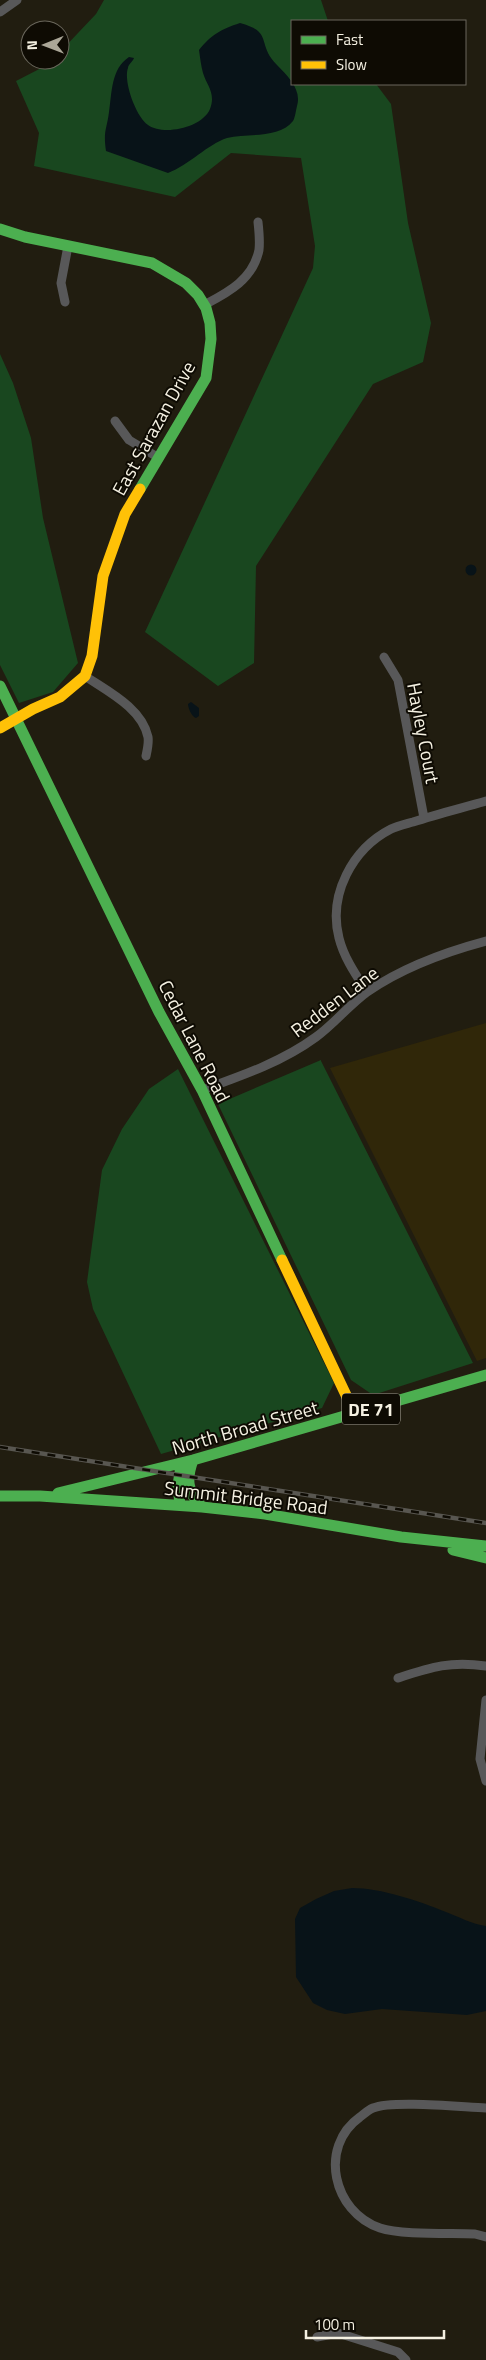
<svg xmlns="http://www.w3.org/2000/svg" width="486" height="2360" font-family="'Titillium Web',sans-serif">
  <rect width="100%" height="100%" fill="#211d10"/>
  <!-- built -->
  <path fill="#302709" d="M 486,1023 L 486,1358 L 477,1361 L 330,1068 Z"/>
  <!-- green -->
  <path fill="#19471f" d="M 104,0 L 321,0 L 328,21 L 292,21 L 292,84 L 376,84 L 391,104 L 408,223 L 431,323 L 423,362 L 373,384 L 256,566 L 254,663 L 218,686 L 145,632 L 313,268 L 315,246 L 301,158 L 231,153 L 175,197 L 34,166 L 39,133 L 16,81 L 49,64 L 53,60 L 60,60 L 60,52 L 96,14 Z
    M 0,354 L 13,383 L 31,438 L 43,518 L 78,663 L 53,692 L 19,703 L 0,665 Z
    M 321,1060 L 321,1061 L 473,1363 L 373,1395 L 351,1380 L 218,1104 Z
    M 178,1069 L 334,1383 L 322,1408 L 161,1454 L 93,1309 L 87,1282 L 102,1170 L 122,1129 L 149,1089 Z"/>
  <!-- water -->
  <path fill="#081318" d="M 240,23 C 274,32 256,44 277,65 C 288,76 302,90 297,106 C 296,110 295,118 293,121 C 279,139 247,133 227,138 C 208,144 189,165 168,173 L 106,151 C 103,130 107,129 109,112 C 112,92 111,69 129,57 L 134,58 C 133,61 128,65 128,68 C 123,81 136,117 148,125 C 163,136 202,128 210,109 C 216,93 207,86 203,73 C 201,66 200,57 199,50 C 211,35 221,29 240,23 Z
    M465.5 570a5.5 5.5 0 1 1 11 0a5.5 5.5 0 1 1-11 0Z
    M 191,702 L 199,708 L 199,716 L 196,718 C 192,717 188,708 188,704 Z
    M 352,1888 C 381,1888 419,1901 446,1912 C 459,1917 472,1924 486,1926 L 486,2011 L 467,2015 L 382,2009 L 345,2014 L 327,2010 L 313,2003 L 296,1977 L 295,1919 L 300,1908 L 316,1899 L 334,1891 Z"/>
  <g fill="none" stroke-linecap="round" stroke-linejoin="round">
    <!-- street -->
    <path stroke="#585859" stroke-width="9" d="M 0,12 L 17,0
      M 65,302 L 61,283 L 68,246
      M 206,304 C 229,292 253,279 259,250 C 260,241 259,231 258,222
      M 115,421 L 129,440 L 159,458
      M 384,657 L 398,680 L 424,818
      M 85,676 C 107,691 142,708 148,737 C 149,743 147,751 146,756
      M 367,992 C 356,975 344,958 339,938 C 328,895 352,849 391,829 C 397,826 406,824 413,822 C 437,814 462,808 486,801
      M 202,1090 C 241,1076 282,1062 316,1037 C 334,1024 349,1005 367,992 C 403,967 445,952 486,941
      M 398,1678 C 432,1667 450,1661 486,1666
      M 486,1700 L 480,1759 L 486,1781
      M 486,2108 C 461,2107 393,2100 373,2108 C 368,2110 364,2114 360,2117 C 318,2147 333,2212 380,2228 C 401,2235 450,2233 475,2234 L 486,2237
      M 317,2337 L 338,2333 L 398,2352 L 406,2360"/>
    <!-- fast -->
    <path stroke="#4caf50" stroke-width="11" d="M 0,229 L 25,237 L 152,263 L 186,283 L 198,295 L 206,308 L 210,323 L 211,339 L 206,378 L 140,489
      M 0,686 L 159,1012 L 202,1090 L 282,1260
      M 193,1460 C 186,1479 187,1492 202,1507
      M 58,1493 L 193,1460 L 486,1375
      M 0,1496 L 40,1496 L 202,1507 L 265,1514 L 401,1537 L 486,1546
      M 180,1505 L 178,1485 L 181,1466
      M 453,1550 L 486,1558"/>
    <!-- slow -->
    <path stroke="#ffc107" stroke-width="11" d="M 0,728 L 33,709 L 60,697 L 85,676 L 92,656 L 103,576 L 125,514 L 140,489
      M 282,1260 L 355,1414"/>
    <defs>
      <path id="rail" d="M 0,1447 L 486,1523"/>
    </defs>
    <!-- rail casing -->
    <use href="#rail" stroke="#585650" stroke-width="4.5"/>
    <!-- rail -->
    <use href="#rail" stroke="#0e0b03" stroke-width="2.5" stroke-dasharray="8" stroke-linecap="butt"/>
  </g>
  <g text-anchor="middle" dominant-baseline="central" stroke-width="4" stroke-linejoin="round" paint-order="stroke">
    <!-- shield labels -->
    <rect fill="#0e0b03" stroke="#b0ac9f" stroke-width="1" x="342" y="1393.5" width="58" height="31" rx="4"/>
    <g font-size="18" font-weight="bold" fill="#f5f1e2">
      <text x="371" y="1409">DE 71</text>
    </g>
    <!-- street labels -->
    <g font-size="19" fill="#f5f1e2" stroke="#0e0b03">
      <text transform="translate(153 428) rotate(-61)">East Sarazan Drive</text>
      <text transform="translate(424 733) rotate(79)">Hayley Court</text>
      <text transform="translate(334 1001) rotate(-37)">Redden Lane</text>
      <text transform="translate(195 1041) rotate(63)">Cedar Lane Road</text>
      <text transform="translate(245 1427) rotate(-16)">North Broad Street</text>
      <text transform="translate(246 1497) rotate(7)">Summit Bridge Road</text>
    </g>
  </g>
  <!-- legend -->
  <rect x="291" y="20" width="175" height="65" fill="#0e0b03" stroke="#6a675c"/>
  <rect x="301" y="36" width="25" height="8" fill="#4caf50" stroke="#6a675c"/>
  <text x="336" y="45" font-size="15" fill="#f5f1e2">Fast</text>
  <rect x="301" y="61" width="25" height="8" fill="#ffc107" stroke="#6a675c"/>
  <text x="336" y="70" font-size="15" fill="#f5f1e2">Slow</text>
  <!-- north arrow -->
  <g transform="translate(45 45) rotate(269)"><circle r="24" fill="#0e0b03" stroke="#6a675c"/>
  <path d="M0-4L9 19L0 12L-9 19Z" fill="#aba798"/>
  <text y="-8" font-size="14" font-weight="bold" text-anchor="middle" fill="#f5f1e2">N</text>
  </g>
  <!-- scale -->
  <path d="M306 2330v8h138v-8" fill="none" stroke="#f5f1e2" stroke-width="2.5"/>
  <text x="314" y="2330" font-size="15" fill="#f5f1e2" stroke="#0e0b03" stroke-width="4" paint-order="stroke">100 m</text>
</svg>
